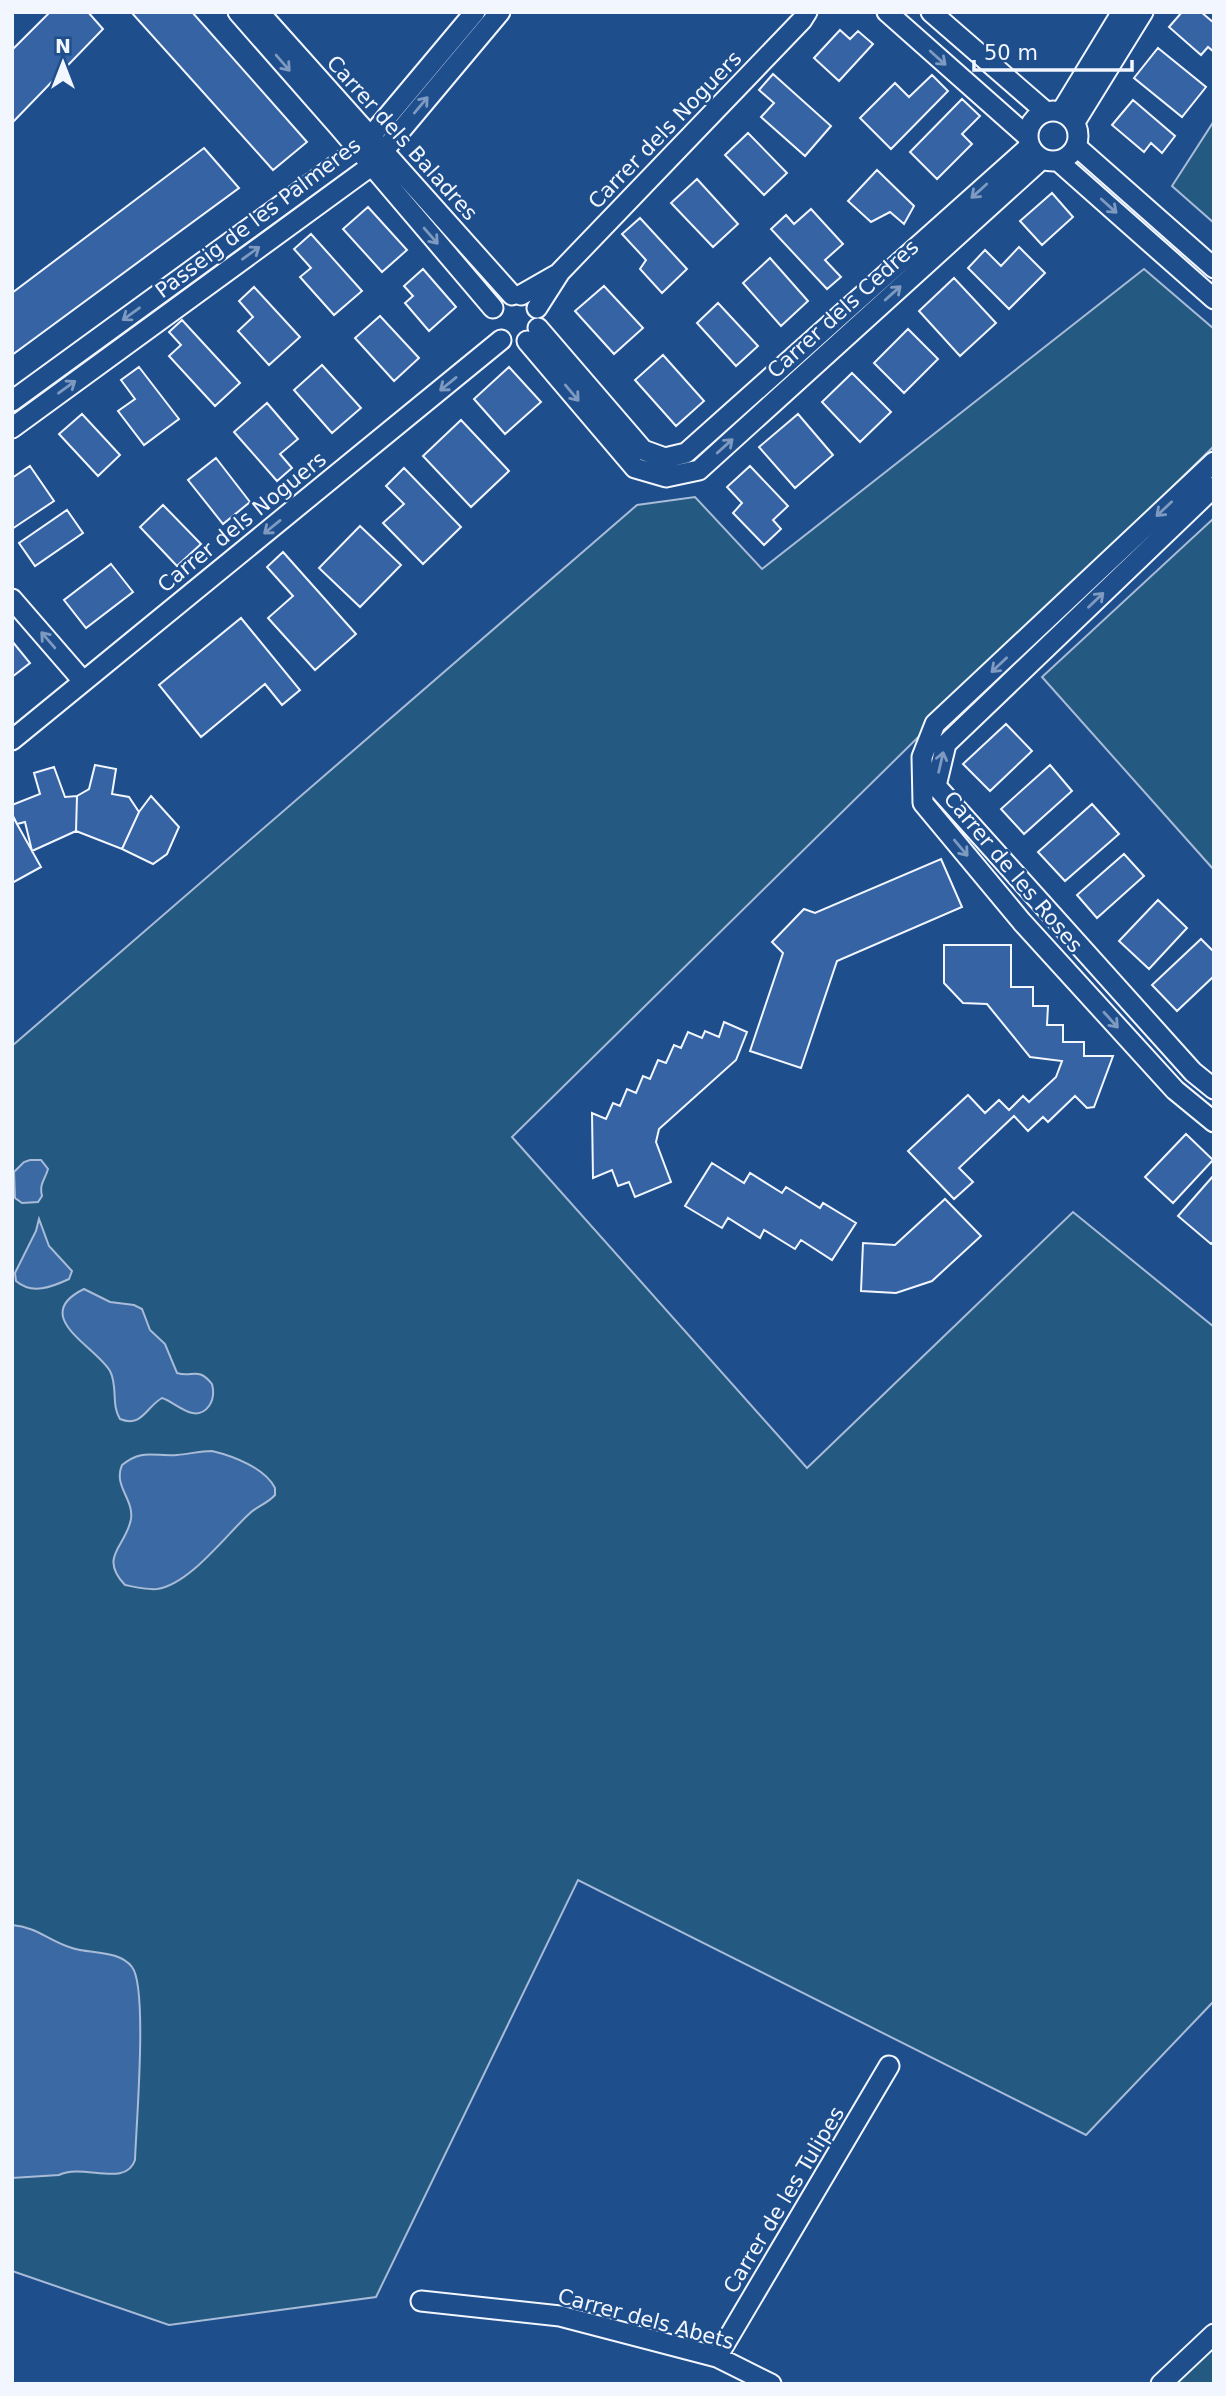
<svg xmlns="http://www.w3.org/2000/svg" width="1226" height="2396" font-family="'DejaVu Sans',sans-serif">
  <rect width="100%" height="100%" fill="#1f4e8c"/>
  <!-- green -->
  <path fill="#245a82" stroke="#a8bbd7" stroke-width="2" d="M 1214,121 L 1214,223 L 1172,186 Z
    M 1144,269 L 1214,329 L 1214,446 L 512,1137 L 807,1468 L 1073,1212 L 1214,1327 L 1214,2001 L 1086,2135 L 578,1880 L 376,2297 L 169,2325 L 12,2271 L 12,1046 L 637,505 L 695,497 L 762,569 Z
    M 1214,518 L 1214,870 L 1042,677 Z
    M 1214,2344 L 1214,2384 L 1172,2384 Z"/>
  <!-- water -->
  <path fill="#3b69a3" stroke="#a8bbd7" stroke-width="2" d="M 30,1160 L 41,1160 L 48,1169 C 45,1180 39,1183 42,1196 L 38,1202 L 22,1203 L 15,1198 L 14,1172 L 24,1162 Z
    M 39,1219 L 49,1246 L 72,1271 L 69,1279 C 52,1287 32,1295 16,1281 L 15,1273 L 36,1231 Z
    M 84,1289 L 110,1302 L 134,1305 L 142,1309 L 150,1330 L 165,1344 L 177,1373 C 192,1378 198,1366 212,1384 C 214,1392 214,1399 209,1406 C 195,1425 176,1402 162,1398 C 146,1407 142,1428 120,1419 C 111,1405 118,1386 110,1371 C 95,1346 29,1316 84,1289 Z
    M 212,1451 C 233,1456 265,1468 275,1488 L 275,1495 C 267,1504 257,1506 249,1514 C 226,1535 189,1585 157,1589 C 147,1590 135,1587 125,1585 C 98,1556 126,1547 131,1519 C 134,1499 113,1486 122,1465 C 143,1448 154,1457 177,1455 C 189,1454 200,1451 212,1451 Z
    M 12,1925 C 37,1927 49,1941 72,1948 C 90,1954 119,1950 132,1967 C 148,1987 136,2127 135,2160 C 126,2188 83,2163 59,2175 L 12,2178 Z"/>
  <!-- building -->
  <path fill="#3563a3" stroke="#f2f6ff" stroke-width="2" d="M 50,12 L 88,12 L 103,29 L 12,123 L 12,50 Z
    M 131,12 L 192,12 L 307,142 L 273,170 Z
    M 1182,12 L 1201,12 L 1214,23 L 1214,52 L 1208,47 L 1201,55 L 1169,27 Z
    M 840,30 L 850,39 L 858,31 L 873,44 L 839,81 L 814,58 Z
    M 1158,48 L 1206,87 L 1182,117 L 1134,78 Z
    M 773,74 L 831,126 L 805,156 L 761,117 L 774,103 L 759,90 Z
    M 932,75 L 948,91 L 891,149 L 860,118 L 895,83 L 909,97 Z
    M 962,99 L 980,116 L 962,134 L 972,144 L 937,179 L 910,152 Z
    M 1133,100 L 1175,136 L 1162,153 L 1151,143 L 1144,152 L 1112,125 Z
    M 748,133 L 787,173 L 764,195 L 725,155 Z
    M 204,148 L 239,188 L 12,355 L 12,293 Z
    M 877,170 L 914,206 L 904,224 L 890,212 L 871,222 L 848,201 Z
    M 697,179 L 738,224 L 713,247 L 671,203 Z
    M 1052,193 L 1073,217 L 1042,245 L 1020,221 Z
    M 368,207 L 407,250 L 382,272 L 343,229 Z
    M 811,209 L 843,244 L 825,260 L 841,277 L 827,289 L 771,229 L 786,215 L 794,224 Z
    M 640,218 L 687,269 L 662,293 L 640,269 L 646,260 L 622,234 Z
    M 311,234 L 362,291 L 334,315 L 300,277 L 311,268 L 294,249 Z
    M 1019,247 L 1045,273 L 1009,309 L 968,268 L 985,250 L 1001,266 Z
    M 770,258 L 808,301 L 781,326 L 743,283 Z
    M 423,269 L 456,307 L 429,331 L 405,303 L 413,296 L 404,286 Z
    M 954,278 L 996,323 L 960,356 L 919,311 Z
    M 604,286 L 643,328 L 614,354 L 575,311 Z
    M 254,287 L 300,337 L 269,365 L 238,331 L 253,317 L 239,301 Z
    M 718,303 L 758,346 L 736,366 L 697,323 Z
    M 380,316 L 419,358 L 394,381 L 355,338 Z
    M 182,320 L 240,383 L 215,406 L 169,356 L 181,345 L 169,332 Z
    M 908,329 L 938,359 L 904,393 L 874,363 Z
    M 663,355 L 704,401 L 676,426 L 635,380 Z
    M 322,365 L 361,408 L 332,433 L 294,390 Z
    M 139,367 L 179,419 L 144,445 L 118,411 L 135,399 L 121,380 Z
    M 509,367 L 541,402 L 505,434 L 474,399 Z
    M 852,373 L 891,412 L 860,442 L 822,402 Z
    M 267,403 L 298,439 L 280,454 L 292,468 L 277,481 L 234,432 Z
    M 82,414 L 120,455 L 98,476 L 59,434 Z
    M 798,414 L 833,455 L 795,488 L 759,447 Z
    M 461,420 L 509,471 L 471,507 L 423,456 Z
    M 216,458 L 250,502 L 223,524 L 188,480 Z
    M 30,466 L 54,501 L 12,529 L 12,478 Z
    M 750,466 L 788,506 L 773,520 L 781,529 L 764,545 L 733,513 L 742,503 L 727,487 Z
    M 404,468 L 461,527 L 423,564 L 383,523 L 404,504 L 386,486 Z
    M 163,505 L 201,544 L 177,566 L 140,527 Z
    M 67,510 L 83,533 L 35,566 L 19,543 Z
    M 360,526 L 401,565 L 360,607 L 319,568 Z
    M 283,552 L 356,634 L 315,670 L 268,618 L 293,596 L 267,567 Z
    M 111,564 L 133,592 L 86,628 L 64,600 Z
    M 241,618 L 300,690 L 282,705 L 265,684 L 201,737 L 159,685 Z
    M 12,641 L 30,663 L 12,677 Z
    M 1006,724 L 1032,751 L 990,791 L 963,764 Z
    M 95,765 L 116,769 L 112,794 L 129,797 L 139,812 L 122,849 L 76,831 L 77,796 L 89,789 Z
    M 1050,765 L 1072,791 L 1024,834 L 1001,809 Z
    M 54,767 L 65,797 L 77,796 L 76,831 L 32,851 L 25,822 L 17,824 L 12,814 L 12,805 L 40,794 L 34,773 Z
    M 151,796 L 179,827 L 167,854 L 153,864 L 122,849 L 139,812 Z
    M 1092,804 L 1119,834 L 1065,881 L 1038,852 Z
    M 12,815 L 41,867 L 12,883 Z
    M 1124,854 L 1144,876 L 1097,918 L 1077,895 Z
    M 941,859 L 962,907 L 837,961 L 801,1068 L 750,1051 L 783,953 L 772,942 L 804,909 L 815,913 Z
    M 1158,900 L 1187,928 L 1149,969 L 1119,941 Z
    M 1201,939 L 1214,952 L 1214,976 L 1177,1011 L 1152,985 Z
    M 944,945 L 1011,945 L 1011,987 L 1033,987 L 1033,1006 L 1048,1006 L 1047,1025 L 1063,1025 L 1063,1042 L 1084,1042 L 1084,1056 L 1113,1056 L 1094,1107 L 1087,1108 L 1075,1096 L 1048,1122 L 1043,1117 L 1028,1131 L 1014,1116 L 959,1168 L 973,1182 L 954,1199 L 908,1151 L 968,1095 L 985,1113 L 999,1100 L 1009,1110 L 1023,1096 L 1029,1102 L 1056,1077 L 1062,1061 L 1030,1057 L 987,1004 L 963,1003 L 944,983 Z
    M 724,1022 L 747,1032 L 736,1060 L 659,1129 L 656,1142 L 671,1182 L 635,1197 L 629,1182 L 618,1186 L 612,1170 L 593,1178 L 592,1113 L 606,1119 L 613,1103 L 620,1106 L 627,1089 L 636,1093 L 643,1076 L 650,1079 L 658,1060 L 666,1063 L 674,1045 L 681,1048 L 688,1032 L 702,1038 L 705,1031 L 719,1037 Z
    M 1186,1134 L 1213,1160 L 1173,1203 L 1145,1177 Z
    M 712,1163 L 744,1183 L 750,1173 L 782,1193 L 786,1187 L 820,1208 L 823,1203 L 856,1223 L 832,1260 L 801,1240 L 795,1249 L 764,1230 L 760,1238 L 728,1218 L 722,1228 L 685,1206 Z
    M 1214,1175 L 1214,1241 L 1211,1244 L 1178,1216 Z
    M 945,1199 L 981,1236 L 932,1281 L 896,1293 L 861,1291 L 863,1243 L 895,1245 Z"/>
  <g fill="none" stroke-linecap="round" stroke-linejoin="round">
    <defs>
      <path id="minor" d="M 238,12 L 339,127 L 493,308
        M 259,12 L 512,295
        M 887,12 L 1028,137
        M 931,12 L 1046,112
        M1028 136a25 25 0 1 1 50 0a25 25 0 1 1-50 0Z
        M 1061,112 L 1122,12
        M 1075,122 L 1143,12
        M 1077,147 L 1214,268
        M 1058,161 L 1214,299
        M 521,295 L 556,275
        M 537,308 L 560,272 L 802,20 L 807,12
        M 538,328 L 643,450 L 665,458 L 686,453 L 1030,146
        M 527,341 L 635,468 L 666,477 L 699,470 L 1042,159
        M 12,401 L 357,150 L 371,136 L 475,12
        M 12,428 L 371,166 L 500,12
        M 1214,462 L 935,724 L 922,757 L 923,803 L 1022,922 L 1175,1090 L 1214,1122
        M 1214,487 L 946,744 L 936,786 L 1193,1072 L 1214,1089
        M 12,599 L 83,681
        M 12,740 L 501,340
        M 421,2301 L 560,2316 L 717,2357 L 771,2384
        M 717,2357 L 889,2066
        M 1161,2384 L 1214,2334"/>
    </defs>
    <!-- minor casing -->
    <use href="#minor" stroke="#f2f6ff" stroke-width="23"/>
    <!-- minor -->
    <use href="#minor" stroke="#1f4e8c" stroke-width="19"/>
  </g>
  <!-- one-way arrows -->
  <defs><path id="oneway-shaft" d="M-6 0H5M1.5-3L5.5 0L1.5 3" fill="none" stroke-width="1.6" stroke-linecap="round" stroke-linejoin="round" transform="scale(1.75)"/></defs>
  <g stroke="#7e9ac0">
    <use href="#oneway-shaft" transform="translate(938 58) rotate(42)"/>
    <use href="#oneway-shaft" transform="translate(283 63) rotate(49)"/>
    <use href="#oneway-shaft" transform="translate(421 105) rotate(-50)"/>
    <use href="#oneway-shaft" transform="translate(979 191) rotate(138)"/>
    <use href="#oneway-shaft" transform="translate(1109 206) rotate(42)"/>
    <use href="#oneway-shaft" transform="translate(431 236) rotate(49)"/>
    <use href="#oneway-shaft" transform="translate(251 253) rotate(-36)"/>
    <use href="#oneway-shaft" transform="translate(893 293) rotate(-42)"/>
    <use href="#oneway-shaft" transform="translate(131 314) rotate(144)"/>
    <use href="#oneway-shaft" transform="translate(448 384) rotate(141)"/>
    <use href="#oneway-shaft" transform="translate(67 387) rotate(-36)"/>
    <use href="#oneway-shaft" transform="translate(572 393) rotate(50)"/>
    <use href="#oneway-shaft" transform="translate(725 446) rotate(-42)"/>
    <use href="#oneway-shaft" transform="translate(1164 509) rotate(137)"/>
    <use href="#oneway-shaft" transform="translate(272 527) rotate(141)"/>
    <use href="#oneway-shaft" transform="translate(1096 600) rotate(-44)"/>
    <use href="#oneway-shaft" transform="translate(48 640) rotate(-131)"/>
    <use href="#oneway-shaft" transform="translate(999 665) rotate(137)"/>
    <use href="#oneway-shaft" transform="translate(941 762) rotate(-77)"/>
    <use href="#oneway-shaft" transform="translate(961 848) rotate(50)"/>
    <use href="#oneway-shaft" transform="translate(1111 1020) rotate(48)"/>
  </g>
  <g text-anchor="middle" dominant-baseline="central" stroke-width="5" stroke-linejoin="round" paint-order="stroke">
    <!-- street labels -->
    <g font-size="21" fill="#f2f6ff" stroke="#1f4e8c">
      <text transform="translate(665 130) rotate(-46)">Carrer dels Noguers</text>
      <text transform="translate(402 138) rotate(48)">Carrer dels Baladres</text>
      <text transform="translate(258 218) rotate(-37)">Passeig de les Palmeres</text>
      <text transform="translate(843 309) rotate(-42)">Carrer dels Cedres</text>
      <text transform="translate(242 522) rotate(-39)">Carrer dels Noguers</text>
      <text transform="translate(1013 872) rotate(50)">Carrer de les Roses</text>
      <text transform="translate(784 2200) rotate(-59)">Carrer de les Tulipes</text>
      <text transform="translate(646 2319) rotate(15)">Carrer dels Abets</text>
    </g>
  </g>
  <!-- border -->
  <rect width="1226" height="2396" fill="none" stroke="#f2f6ff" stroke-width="28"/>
  <!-- north arrow -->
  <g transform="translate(63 63)" stroke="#1f4e8c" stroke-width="5" paint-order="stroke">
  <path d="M0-5L12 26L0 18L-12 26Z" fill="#f2f6ff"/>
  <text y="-10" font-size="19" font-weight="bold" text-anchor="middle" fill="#f2f6ff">N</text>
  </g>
  <!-- scale -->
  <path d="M974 60v10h158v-10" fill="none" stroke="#f2f6ff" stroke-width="3.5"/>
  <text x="984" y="60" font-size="21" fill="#f2f6ff" stroke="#1f4e8c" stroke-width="5" paint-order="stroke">50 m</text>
</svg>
